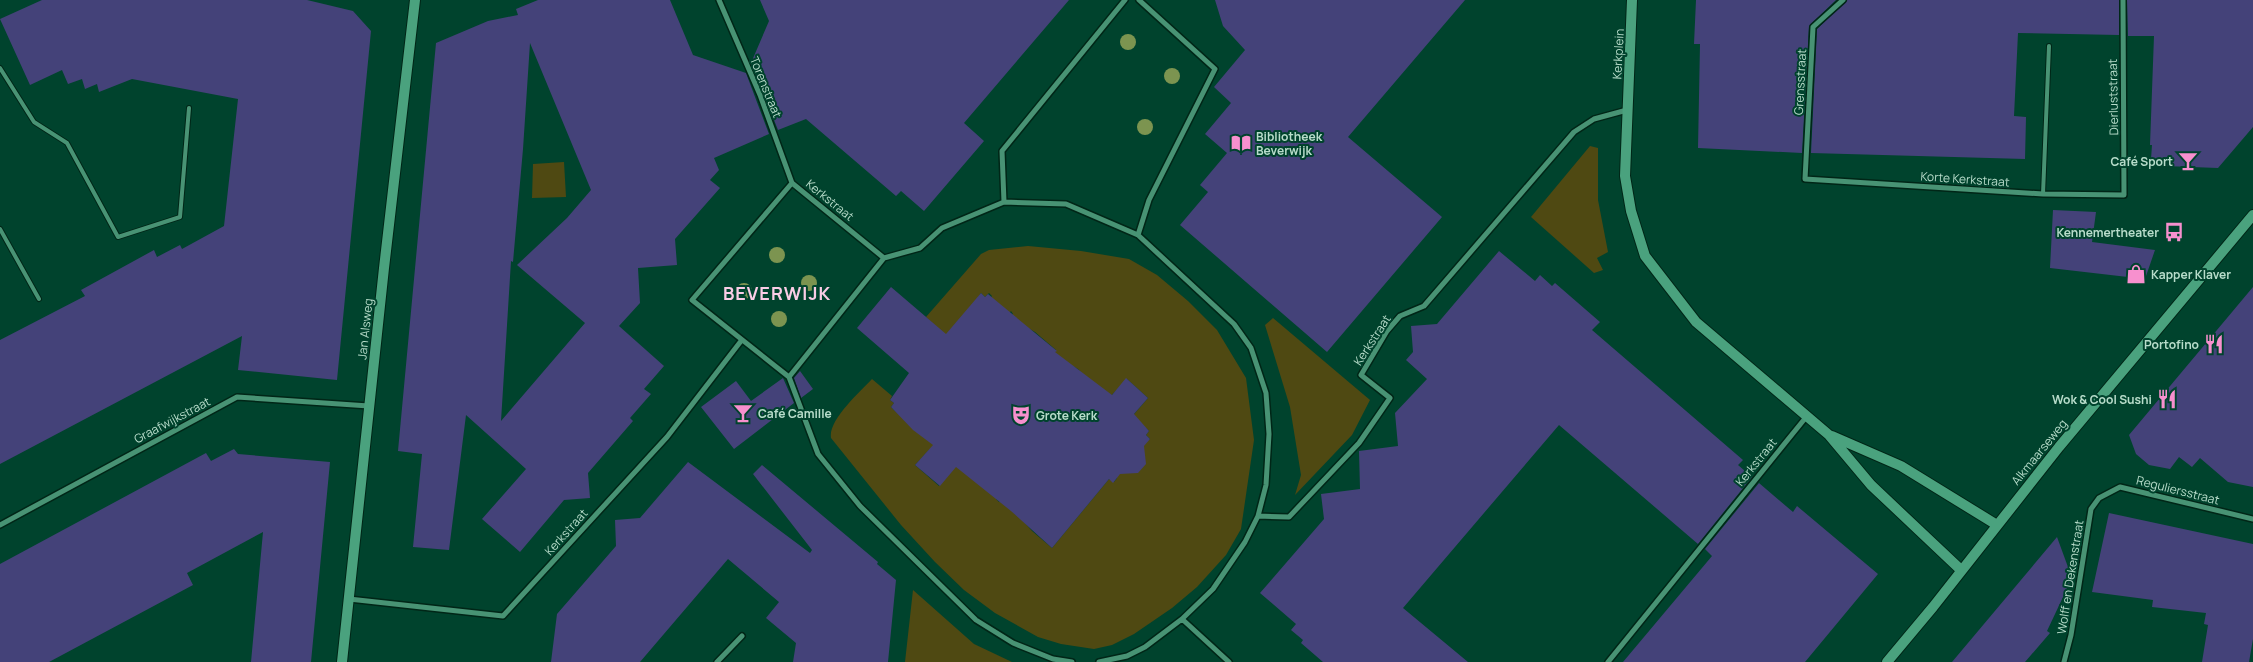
<svg xmlns="http://www.w3.org/2000/svg" width="2253" height="662" font-family="Manrope,sans-serif">
  <rect width="100%" height="100%" fill="#00432d"/>
  <!-- green -->
  <path fill="#4f4912" d="M 1590,146 L 1598,148 L 1598,200 L 1608,252 L 1597,258 L 1603,270 L 1594,273 L 1531,217 Z
    M 564,162 L 566,197 L 532,198 L 533,164 Z
    M 1028,246 L 1081,251 L 1129,259 L 1157,275 L 1188,301 L 1217,330 L 1246,378 L 1254,440 L 1241,529 L 1226,555 L 1197,587 L 1172,608 L 1134,634 L 1112,645 L 1094,649 L 1061,644 L 1038,637 L 995,613 L 964,590 L 935,562 L 901,525 L 831,438 C 828,420 860,392 872,379 L 892,396 L 890,400 L 894,403 L 891,407 L 894,410 L 935,446 L 929,450 L 915,465 L 939,486 L 955,464 L 999,495 L 996,499 L 999,502 L 1003,498 L 1032,531 L 1052,548 L 1109,479 L 1114,482 L 1117,478 L 1113,475 L 1135,448 L 1150,439 L 1146,435 L 1149,431 L 1146,428 L 1143,432 L 1129,420 L 1148,398 L 1127,379 L 1106,401 L 1078,369 L 1053,355 L 1056,350 L 1035,332 L 1010,318 L 1013,314 L 1011,311 L 1007,316 L 989,300 L 992,296 L 989,293 L 985,297 L 981,293 L 949,339 L 926,317 L 981,254 L 989,250 Z
    M 1273,318 L 1370,400 L 1352,435 L 1295,495 L 1301,475 L 1290,407 L 1265,325 Z
    M 913,590 L 974,644 L 1012,662 L 905,662 Z"/>
  <!-- building -->
  <path fill="#444279" fill-rule="evenodd" d="M 42,0 L 307,0 L 353,11 L 371,31 L 337,380 L 238,370 L 242,336 L 0,464 L 0,340 L 85,296 L 81,290 L 154,250 L 157,257 L 180,245 L 182,249 L 224,226 L 238,99 L 132,79 L 99,92 L 97,84 L 85,89 L 82,79 L 68,84 L 62,70 L 30,85 L 0,19 Z
    M 538,0 L 670,0 L 693,55 L 746,73 L 769,134 L 714,158 L 719,170 L 710,180 L 720,188 L 675,239 L 677,265 L 638,268 L 640,303 L 619,326 L 664,366 L 644,389 L 651,394 L 630,418 L 633,421 L 588,473 L 590,498 L 564,500 L 520,552 L 482,519 L 526,469 L 466,415 L 449,550 L 413,547 L 422,454 L 398,451 L 436,43 L 488,21 L 518,15 L 516,9 ZM 530,43 L 591,190 L 567,218 L 517,265 L 585,323 L 501,421 L 511,261 L 513,262 L 523,149 Z
    M 760,0 L 1069,0 L 964,123 L 984,141 L 924,211 L 901,191 L 896,196 L 806,119 L 778,130 L 751,63 L 769,21 Z
    M 1215,0 L 1465,0 L 1348,137 L 1442,217 L 1327,352 L 1180,225 L 1208,192 L 1200,185 L 1227,153 L 1205,134 L 1231,103 L 1214,87 L 1245,50 L 1223,26 Z
    M 1696,0 L 1836,0 L 1809,26 L 1802,153 L 1698,148 L 1700,44 L 1694,44 Z
    M 1847,0 L 2119,0 L 2119,35 L 2018,33 L 2014,116 L 2026,117 L 2025,159 L 1811,153 L 1817,29 Z
    M 2127,0 L 2253,0 L 2253,127 L 2218,168 L 2165,166 L 2166,160 L 2151,159 L 2152,145 L 2150,145 L 2154,36 L 2128,36 Z
    M 2053,210 L 2096,212 L 2092,242 L 2155,250 L 2145,279 L 2050,268 Z
    M 1499,251 L 1535,281 L 1540,275 L 1552,286 L 1555,283 L 1600,322 L 1592,330 L 1743,460 L 1738,465 L 1752,477 L 1698,544 L 1559,425 L 1403,608 L 1468,662 L 1323,662 L 1301,643 L 1303,640 L 1291,630 L 1296,624 L 1260,593 L 1324,519 L 1321,494 L 1360,489 L 1359,451 L 1398,446 L 1395,413 L 1427,379 L 1406,360 L 1413,352 L 1411,326 L 1437,324 Z
    M 891,287 L 946,334 L 981,293 L 985,297 L 988,294 L 1057,351 L 1055,352 L 1112,395 L 1126,378 L 1148,398 L 1134,414 L 1149,431 L 1146,435 L 1150,439 L 1144,446 L 1146,464 L 1138,473 L 1120,474 L 1113,483 L 1109,479 L 1052,548 L 1011,511 L 956,467 L 940,486 L 915,465 L 933,445 L 913,430 L 891,407 L 894,403 L 890,400 L 909,373 L 857,328 Z
    M 2253,287 L 2253,487 L 2228,482 L 2200,458 L 2192,467 L 2179,457 L 2170,469 L 2149,465 L 2136,454 L 2129,435 Z
    M 800,371 L 813,389 L 801,398 L 794,378 Z
    M 783,378 L 794,403 L 734,449 L 701,407 L 736,381 L 751,401 Z
    M 234,449 L 238,454 L 330,462 L 311,662 L 251,662 L 263,532 L 187,573 L 193,585 L 49,662 L 0,662 L 0,564 L 206,453 L 211,461 Z
    M 688,462 L 810,553 L 812,550 L 753,474 L 762,465 L 878,562 L 877,564 L 896,580 L 888,662 L 793,662 L 796,643 L 766,618 L 779,602 L 728,559 L 640,662 L 551,662 L 557,614 L 616,546 L 615,520 L 640,518 Z
    M 1759,483 L 1793,512 L 1797,506 L 1878,574 L 1805,662 L 1623,662 L 1712,556 L 1705,549 Z
    M 2109,513 L 2253,544 L 2253,639 L 2249,662 L 2202,662 L 2208,625 L 2204,624 L 2206,613 L 2152,607 L 2153,600 L 2092,592 Z
    M 2057,537 L 2072,578 L 2047,631 L 2050,633 L 2025,662 L 1952,662 Z"/>
  <g fill="none" stroke-linecap="round" stroke-linejoin="round">
    <defs>
      <path id="lane" d="M 0,68 L 34,122 L 67,143 L 118,237 L 180,217 L 189,108
        M 2043,194 L 2049,46
        M 0,229 L 39,299"/>
      <path id="street" d="M 719,0 L 760,95 L 792,183
        M 1843,0 L 1813,27 L 1805,179 L 2043,194 L 2124,195 L 2123,0
        M 792,183 L 692,300 L 789,377 L 818,454 L 860,506 L 976,620 L 1013,643 L 1053,659 L 1072,662
        M 792,183 L 884,258
        M 1138,235 L 1149,200 L 1215,69 L 1139,0
        M 789,377 L 884,258 L 920,248 L 942,228 L 1004,202
        M 1258,516 L 1289,517 L 1359,443 L 1390,398 L 1361,375 L 1387,331 L 1400,316 L 1424,306 L 1574,132 L 1594,119 L 1627,110
        M 0,525 L 237,397 L 369,406
        M 349,599 L 503,616 L 667,437 L 741,341
        M 1182,619 L 1229,662
        M 717,662 L 742,636
        M 1099,662 L 1127,656 L 1145,647 L 1182,619 L 1213,589 L 1245,542 L 1258,516 L 1266,485 L 1269,434 L 1266,393 L 1251,348 L 1234,324 L 1138,235 L 1066,204 L 1004,202 L 1002,151 L 1125,0
        M 1608,662 L 1807,416
        M 2064,662 L 2071,635 L 2091,509 L 2099,498 L 2120,487 L 2253,519"/>
      <path id="secondary" d="M 1632,0 L 1625,176 L 1631,211 L 1645,256 L 1696,322 L 1829,435 L 1871,485 L 1961,570
        M 1832,436 L 1901,466 L 1997,525
        M 342,662 L 384,268 L 415,0
        M 1887,662 L 1933,607 L 2059,447 L 2253,215"/>
    </defs>
    <!-- lane casing -->
    <use href="#lane" stroke="#002617" stroke-width="6"/>
    <!-- street casing -->
    <use href="#street" stroke="#002617" stroke-width="8"/>
    <!-- secondary casing -->
    <use href="#secondary" stroke="#002617" stroke-width="12"/>
    <!-- lane -->
    <use href="#lane" stroke="#489374" stroke-width="4"/>
    <!-- street -->
    <use href="#street" stroke="#489374" stroke-width="5"/>
    <!-- secondary -->
    <use href="#secondary" stroke="#4aa27e" stroke-width="10"/>
  </g>
  <!-- trees -->
  <g fill="#7c9450">
    <circle cx="1128" cy="42" r="8"/>
    <circle cx="1172" cy="76" r="8"/>
    <circle cx="1145" cy="127" r="8"/>
    <circle cx="777" cy="255" r="8"/>
    <circle cx="809" cy="283" r="8"/>
    <circle cx="744" cy="291" r="8"/>
    <circle cx="779" cy="319" r="8"/>
  </g>
  <!-- icons -->
  <defs>
    <symbol id="library-bare" viewBox="-9 -9 18 18"><path d="M-6-4Q-3-5.5-.7-3.5V5Q-3 3-6 4ZM6-4Q3-5.5 .7-3.5V5Q3 3 6 4Z" fill="#f790ce" stroke="#00432d" stroke-width="2.5" paint-order="stroke"/></symbol>
    <symbol id="bar-bare" viewBox="-9 -9 18 18"><path d="M-6-5H6L.8 .8V4.5H3.5V6h-7V4.5H-.8V.8Z" fill="#f790ce" stroke="#00432d" stroke-width="2.5" paint-order="stroke"/></symbol>
    <symbol id="bus-bare" viewBox="-9 -9 18 18"><path d="M-5-6H5V4H4V6H2V4H-2V6H-4V4H-5ZM-3.5-4V0h7V-4ZM-3.5 1.2v1.5H-2V1.2ZM2 1.2v1.5H3.5V1.2Z" fill="#f790ce" stroke="#00432d" stroke-width="2.5" paint-order="stroke"/></symbol>
    <symbol id="shop-bare" viewBox="-9 -9 18 18"><path d="M-5-2.5h2.3a2.7 3.5 0 0 1 5.4 0H5L5.5 6h-11ZM-1.5-2.5h3a1.5 2.3 0 0 0-3 0Z" fill="#f790ce" stroke="#00432d" stroke-width="2.5" paint-order="stroke"/></symbol>
    <symbol id="restaurant-bare" viewBox="-9 -9 18 18"><path d="M-5-6h1v4h1v-4h1v4h1v-4h1v5L-1.5 .5V6h-2V.5L-5-1ZM5-6V6H3V1.5H1.5Q1.5-4 5-6Z" fill="#f790ce" stroke="#00432d" stroke-width="2.5" paint-order="stroke"/></symbol>
    <symbol id="theatre-bare" viewBox="-9 -9 18 18"><path d="M-5-5.5Q0-4 5-5.5V0Q5 5 0 6Q-5 5-5 0ZM-3.3-2.5H-1v1.5H-3.3ZM1-2.5H3.3v1.5H1ZM-2.8 1Q0 5.5 2.8 1Z" fill="#f790ce" stroke="#00432d" stroke-width="2.5" paint-order="stroke"/></symbol>
  </defs>
  <g fill-rule="evenodd">
    <use href="#library-bare" x="1227" y="129" width="28" height="28"/>
    <use href="#bar-bare" x="2174" y="147" width="28" height="28"/>
    <use href="#bus-bare" x="2160" y="218" width="28" height="28"/>
    <use href="#shop-bare" x="2122" y="260" width="28" height="28"/>
    <use href="#restaurant-bare" x="2200" y="330" width="28" height="28"/>
    <use href="#restaurant-bare" x="2153" y="385" width="28" height="28"/>
    <use href="#bar-bare" x="729" y="399" width="28" height="28"/>
    <use href="#theatre-bare" x="1007" y="401" width="28" height="28"/>
  </g>
  <g text-anchor="middle" dominant-baseline="central" stroke-width="4" stroke-linejoin="round" paint-order="stroke">
    <!-- street labels -->
    <g font-size="12" fill="#b7dcca" stroke="#00432d">
      <text transform="translate(1618 54) rotate(-87)">Kerkplein</text>
      <text transform="translate(1800 82) rotate(-87)">Grensstraat</text>
      <text transform="translate(766 87) rotate(68)">Torenstraat</text>
      <text transform="translate(2113 97) rotate(-91)">Dierluststraat</text>
      <text transform="translate(1965 179) rotate(4)">Korte Kerkstraat</text>
      <text transform="translate(830 200) rotate(39)">Kerkstraat</text>
      <text transform="translate(365 329) rotate(-84)">Jan Alsweg</text>
      <text transform="translate(1372 340) rotate(-57)">Kerkstraat</text>
      <text transform="translate(172 420) rotate(-28)">Graafwijkstraat</text>
      <text transform="translate(2039 452) rotate(-51)">Alkmaarseweg</text>
      <text transform="translate(1756 462) rotate(-51)">Kerkstraat</text>
      <text transform="translate(2178 490) rotate(14)">Reguliersstraat</text>
      <text transform="translate(566 532) rotate(-48)">Kerkstraat</text>
      <text transform="translate(2070 577) rotate(-81)">Wolff en Dekenstraat</text>
    </g>
    <!-- poi labels -->
    <g font-size="12" font-weight="bold" fill="#b7dcca" stroke="#00432d" text-anchor="start">
      <text x="1256" y="136">Bibliotheek<tspan x="1256" dy="14">Beverwijk</tspan></text>
      <text x="2173" y="161" text-anchor="end">Café Sport</text>
      <text x="2159" y="232" text-anchor="end">Kennemertheater</text>
      <text x="2151" y="274">Kapper Klaver</text>
      <text x="2199" y="344" text-anchor="end">Portofino</text>
      <text x="2152" y="399" text-anchor="end">Wok &amp; Cool Sushi</text>
      <text x="758" y="413">Café Camille</text>
      <text x="1036" y="415">Grote Kerk</text>
    </g>
    <!-- district labels -->
    <g font-size="18" font-weight="bold" letter-spacing="1" fill="#facde6" stroke="#00432d">
      <text x="777" y="293">BEVERWIJK</text>
    </g>
  </g>
</svg>
